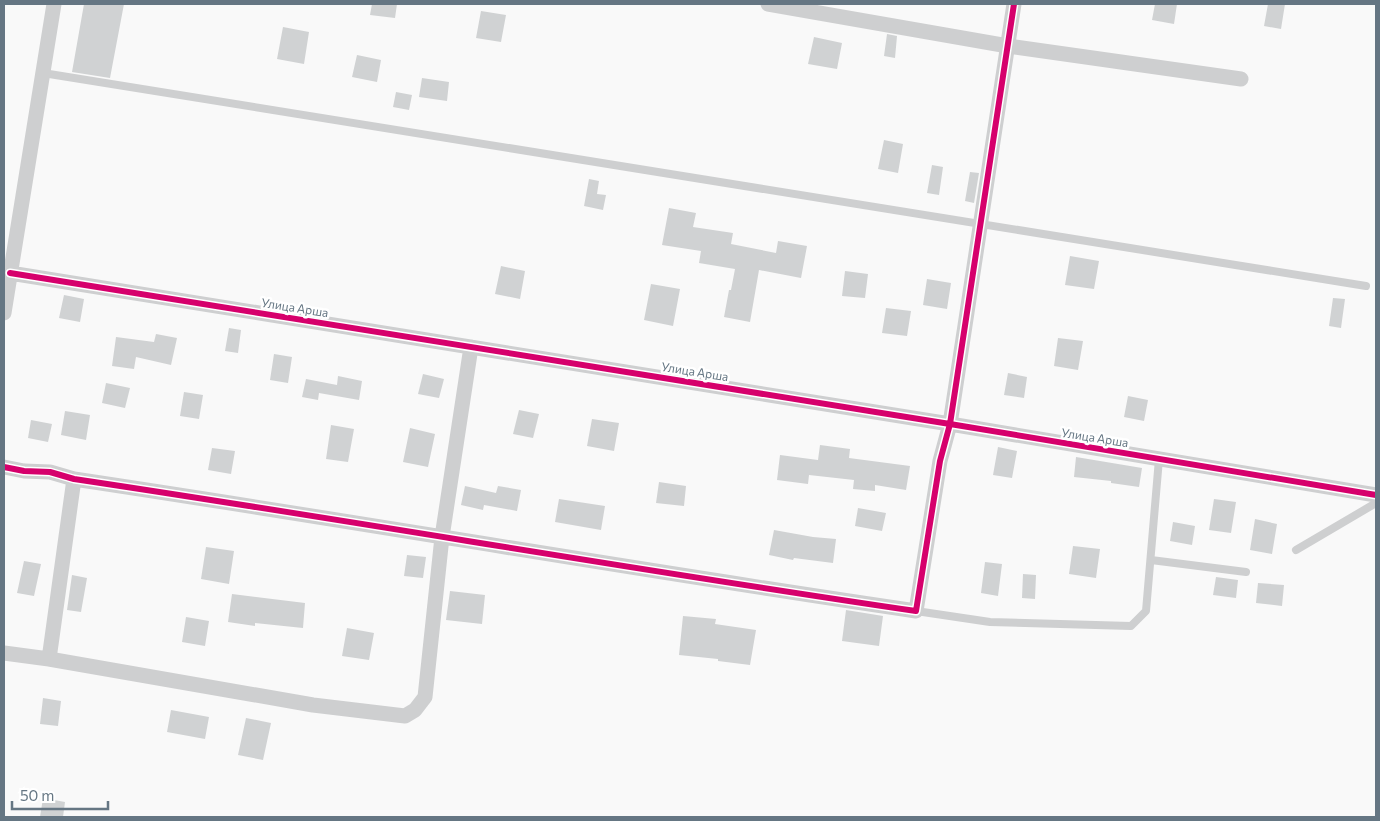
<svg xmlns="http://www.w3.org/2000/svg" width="1380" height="821" font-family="Commissioner,sans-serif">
  <rect width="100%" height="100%" fill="#f9f9f9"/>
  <!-- building -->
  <path fill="#d0d2d3" d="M 84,4 L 124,4 L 110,78 L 72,72 Z
    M 372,4 L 397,4 L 395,18 L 370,15 Z
    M 1155,4 L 1177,4 L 1174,24 L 1152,20 Z
    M 1268,4 L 1285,4 L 1281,29 L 1264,26 Z
    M 481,11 L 506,15 L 501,42 L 476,38 Z
    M 283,27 L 309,32 L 304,64 L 277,59 Z
    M 887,34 L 897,36 L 895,58 L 884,56 Z
    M 814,37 L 842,43 L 837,69 L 808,64 Z
    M 357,55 L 381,60 L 377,82 L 352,77 Z
    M 422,78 L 449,82 L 447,101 L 419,97 Z
    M 396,92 L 412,95 L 409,110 L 393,107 Z
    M 884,140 L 903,144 L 898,173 L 878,169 Z
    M 932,165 L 943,167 L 939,195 L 927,193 Z
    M 970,172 L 979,173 L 974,203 L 965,201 Z
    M 589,179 L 599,181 L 597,194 L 606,195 L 603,210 L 584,206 Z
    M 669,208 L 696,213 L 693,227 L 733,233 L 731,244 L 776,253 L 778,241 L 807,246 L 801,278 L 759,270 L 750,322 L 724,317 L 729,290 L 731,290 L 735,269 L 699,263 L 701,251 L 662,245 Z
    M 1070,256 L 1099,261 L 1094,289 L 1065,285 Z
    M 501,266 L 525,271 L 520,299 L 495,294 Z
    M 845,271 L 868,274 L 865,298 L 842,296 Z
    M 927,279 L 951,283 L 947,309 L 923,305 Z
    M 651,284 L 680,289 L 673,326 L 644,320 Z
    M 64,295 L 84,299 L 80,322 L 59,318 Z
    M 1333,298 L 1345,299 L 1341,328 L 1329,326 Z
    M 886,308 L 911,311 L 907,336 L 882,333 Z
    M 229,328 L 241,330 L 238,353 L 225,351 Z
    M 156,334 L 177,338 L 171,365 L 136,357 L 134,369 L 112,366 L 116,337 L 154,342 Z
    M 1058,338 L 1083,341 L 1078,370 L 1054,366 Z
    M 274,354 L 292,357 L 288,383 L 270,380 Z
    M 1008,373 L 1027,377 L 1024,398 L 1004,395 Z
    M 423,374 L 444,379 L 439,398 L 418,394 Z
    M 338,376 L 362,381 L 359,400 L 319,393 L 318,400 L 302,397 L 306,379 L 337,385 Z
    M 106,383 L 130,388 L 125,408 L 102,403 Z
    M 184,392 L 203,395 L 199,419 L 180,416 Z
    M 1128,396 L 1148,400 L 1144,421 L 1124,417 Z
    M 519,410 L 539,414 L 533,438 L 513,434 Z
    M 65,411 L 90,415 L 86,440 L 61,435 Z
    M 592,419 L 619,423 L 614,451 L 587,446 Z
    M 31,420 L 52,424 L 48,442 L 28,438 Z
    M 331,425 L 354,429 L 348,462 L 326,459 Z
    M 410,428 L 435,434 L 428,467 L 403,462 Z
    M 820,445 L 850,449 L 849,458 L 910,466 L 906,490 L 875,485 L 875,491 L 853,489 L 854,480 L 809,475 L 808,484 L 777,480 L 780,455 L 818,460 Z
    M 998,447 L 1017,451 L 1012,478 L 993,475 Z
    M 212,448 L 235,451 L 231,474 L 208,470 Z
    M 1076,457 L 1142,468 L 1139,487 L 1111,483 L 1111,481 L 1074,477 Z
    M 659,482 L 686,486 L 684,506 L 656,503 Z
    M 465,486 L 496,493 L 498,486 L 521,490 L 517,511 L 484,505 L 483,510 L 461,505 Z
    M 559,499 L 605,506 L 601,530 L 555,522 Z
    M 1214,499 L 1236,502 L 1231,533 L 1209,530 Z
    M 858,508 L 886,513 L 882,531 L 855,526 Z
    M 1255,519 L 1277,524 L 1272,554 L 1250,550 Z
    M 1173,522 L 1195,526 L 1192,545 L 1170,541 Z
    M 774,530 L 813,537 L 836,539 L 833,563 L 794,558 L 793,560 L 769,555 Z
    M 1073,546 L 1100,549 L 1096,578 L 1069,574 Z
    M 206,547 L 234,551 L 229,584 L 201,579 Z
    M 407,555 L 426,557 L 423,578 L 404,576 Z
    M 24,561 L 41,564 L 34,596 L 17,593 Z
    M 985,562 L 1002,564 L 998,596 L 981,593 Z
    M 1023,574 L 1036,575 L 1035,599 L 1022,598 Z
    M 72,575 L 87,578 L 81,612 L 67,610 Z
    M 1216,577 L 1238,580 L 1236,598 L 1213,595 Z
    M 1258,583 L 1284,585 L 1282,606 L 1256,603 Z
    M 450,591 L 485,595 L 482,624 L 446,620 Z
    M 232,594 L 305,603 L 303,628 L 255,623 L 255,626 L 228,622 Z
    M 846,610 L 883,616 L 879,646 L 842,641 Z
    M 683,616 L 716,619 L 715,624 L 756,630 L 750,665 L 718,661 L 718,659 L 679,655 Z
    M 186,617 L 209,621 L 205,646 L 182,642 Z
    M 347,628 L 374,633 L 369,660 L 342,656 Z
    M 43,698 L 61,701 L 58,726 L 40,724 Z
    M 171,710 L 209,717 L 205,739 L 167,732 Z
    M 246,718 L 271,723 L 263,760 L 238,755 Z
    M 43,798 L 65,802 L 63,817 L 40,817 Z"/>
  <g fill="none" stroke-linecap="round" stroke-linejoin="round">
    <!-- lane -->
    <path stroke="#cecfd0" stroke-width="8" d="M 43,73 L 1366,286
      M 1296,550 L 1376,503
      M 1151,560 L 1246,572
      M 916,611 L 990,622 L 1131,626 L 1146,611 L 1159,459"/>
    <!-- street -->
    <path stroke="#cecfd0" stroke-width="15" d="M 768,4 L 1008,46 L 1241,79
      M 10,273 L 950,424 L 1376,495
      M 4,313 L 54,4
      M 4,467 L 24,471 L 50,472 L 74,479 C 355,521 635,570 916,611 L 940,461 L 950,424 L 1014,4
      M 4,653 L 49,659 L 313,705 L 405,716 L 415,710 L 425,697 L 442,537 L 471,347
      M 49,659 L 74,479"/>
    <defs>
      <path id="cycleway" d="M 10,273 L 950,424 L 1376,495
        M 4,467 L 24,471 L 50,472 L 74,479 C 355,521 635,570 916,611 L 940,461 L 950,424 L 1014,4"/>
    </defs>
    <!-- cycleway casing -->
    <use href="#cycleway" stroke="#fff" stroke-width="9"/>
    <!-- cycleway -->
    <use href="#cycleway" stroke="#d6006c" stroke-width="6"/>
  </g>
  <g text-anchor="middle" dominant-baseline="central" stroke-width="5" stroke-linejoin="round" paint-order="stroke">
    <!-- street labels -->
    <g font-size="12" fill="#657683" stroke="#fff">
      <text transform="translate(295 307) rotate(9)">Улица Арша</text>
      <text transform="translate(695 371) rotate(9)">Улица Арша</text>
      <text transform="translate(1095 437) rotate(9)">Улица Арша</text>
    </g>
  </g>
  <!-- border -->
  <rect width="1380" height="821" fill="none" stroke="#657683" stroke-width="10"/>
  <!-- scale -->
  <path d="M12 801v8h96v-8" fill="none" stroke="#657683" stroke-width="2.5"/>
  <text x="20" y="801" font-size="15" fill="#657683" stroke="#ffffff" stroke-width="4" paint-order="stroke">50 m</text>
</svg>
